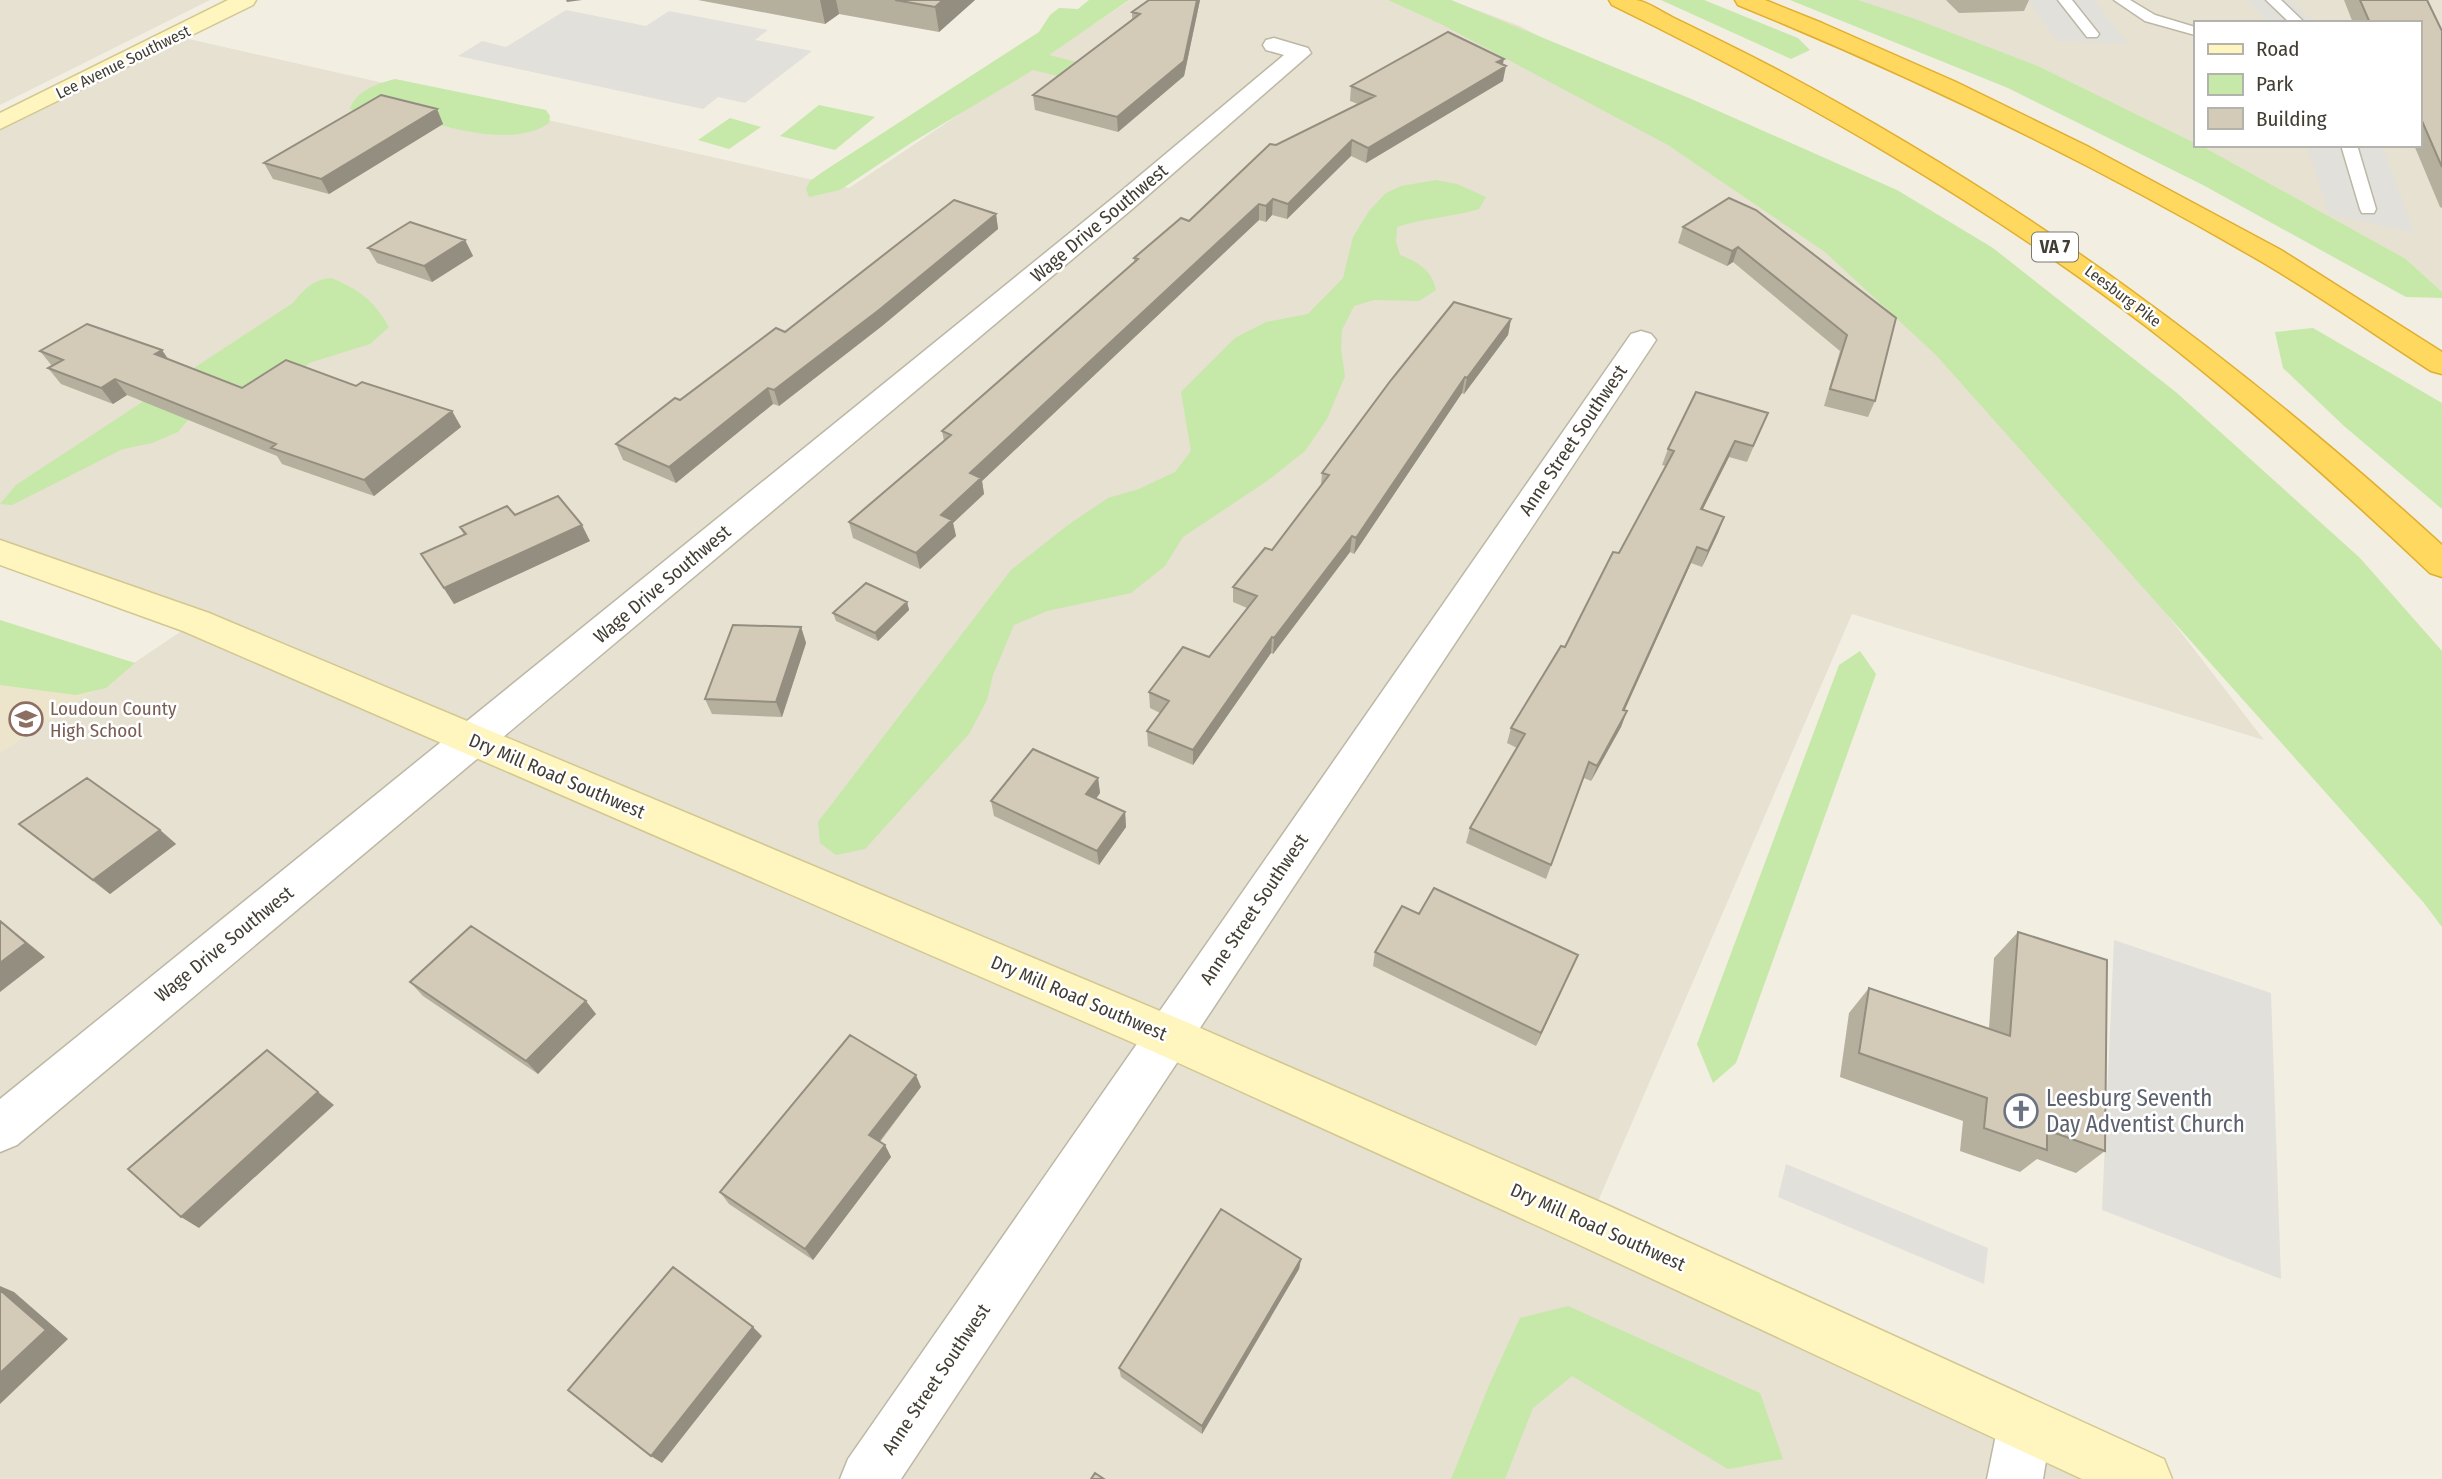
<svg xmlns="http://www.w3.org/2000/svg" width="2442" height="1479" font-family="'Fira Sans Condensed',sans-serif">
  <rect width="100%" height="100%" fill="#f2eee2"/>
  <!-- residential -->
  <path fill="#e6e1d0" d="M 0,0 L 210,0 L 0,105 Z
    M 1130,0 L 1450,0 L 1520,26 L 1717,134 L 1947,329 L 2264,740 L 1852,614 L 1589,1222 L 2144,1479 L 0,1479 L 0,753 L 195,622 L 0,552 L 0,123 L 175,36 L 849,188 Z
    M 1858,0 L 2442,0 L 2442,292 L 2406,259 L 2200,145 L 2419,145 L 2419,23 L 2195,23 L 2195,143 L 2038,66 Z"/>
  <!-- education -->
  <path fill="#ece5cb" d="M 0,647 L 105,684 L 0,753 Z"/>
  <!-- green -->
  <path fill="#c6e8a9" d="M 1089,0 L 1129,0 L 1049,55 L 1096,67 L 1120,91 L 1033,70 L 911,143 L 840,190 L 809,197 L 806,189 L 810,181 L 824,171 L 1039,32 L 1050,15 L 1059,8 L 1078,9 Z
    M 1388,0 L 1451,0 L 1689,98 L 1897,190 L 1993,248 L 2177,393 L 2360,558 L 2442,651 L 2442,927 L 2424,903 L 1936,355 L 1825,252 L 1668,145 L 1441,24 Z
    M 1661,0 L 1704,0 L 1798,38 L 1810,50 L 1791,59 Z
    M 1790,0 L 1858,0 L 1915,19 L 2038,66 L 2195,143 L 2195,145 L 2200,145 L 2406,259 L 2442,292 L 2442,298 L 2406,297 L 2203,185 L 2008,88 Z
    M 395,79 L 546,110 L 550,116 L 549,123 C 507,152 432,121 386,110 L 372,118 L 350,109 C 355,91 379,83 395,79 Z
    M 819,105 L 875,117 L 835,150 L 780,136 Z
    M 730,118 L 761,127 L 729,149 L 698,140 Z
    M 1436,180 L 1457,184 L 1486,197 L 1479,209 C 1452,217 1424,218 1397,227 L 1396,242 L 1400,255 C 1418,262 1432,270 1436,290 L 1419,301 L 1374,300 L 1354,306 L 1342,330 L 1341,348 L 1345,376 L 1327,419 L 1305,451 L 1267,481 L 1183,537 L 1165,566 L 1131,593 L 1047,611 L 1014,625 L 993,675 L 987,700 L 969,734 L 865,849 L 836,855 L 820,843 L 818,822 L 1011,570 L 1068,525 L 1108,498 L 1139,489 L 1175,472 L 1191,451 L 1181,392 L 1235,338 L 1266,322 L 1308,314 L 1343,278 L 1353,237 L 1369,211 L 1386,193 L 1401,186 Z
    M 331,278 C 359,289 374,301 389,327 L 370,344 L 309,363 L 296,376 L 188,420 L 178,432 L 152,443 L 123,449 L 12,505 L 0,504 L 16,485 L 293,303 C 304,289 313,280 331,278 Z
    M 2313,328 L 2442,403 L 2442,509 L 2344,426 L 2283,368 L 2275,332 Z
    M 0,620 L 135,663 L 106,688 L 76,695 L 0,685 Z
    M 1860,651 L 1876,674 L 1736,1063 L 1713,1083 L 1697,1044 L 1839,665 Z
    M 1568,1306 L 1760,1393 L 1783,1459 L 1728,1469 L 1572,1376 L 1533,1408 L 1505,1479 L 1451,1479 L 1490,1383 L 1520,1318 Z"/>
  <!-- parking -->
  <path fill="#e2e0db" d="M 2028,0 L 2094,0 L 2128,44 L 2057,41 Z
    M 2246,0 L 2291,0 L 2315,23 L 2270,23 Z
    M 566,10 L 646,26 L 669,11 L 768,30 L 755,40 L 812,51 L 745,103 L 718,97 L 703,109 L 458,56 L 482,41 L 506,47 Z
    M 2304,145 L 2382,145 L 2414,232 L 2330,215 L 2307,146 Z
    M 2114,940 L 2271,993 L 2281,1279 L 2102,1210 Z
    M 1786,1164 L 1988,1248 L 1984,1284 L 1778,1197 Z"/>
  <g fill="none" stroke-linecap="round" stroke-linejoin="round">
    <defs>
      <path id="lane" d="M 2058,0 L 2072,0 L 2099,34 L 2097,37 L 2087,37 Z
        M 2114,0 L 2130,0 L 2155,15 L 2195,27 L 2195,35 L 2145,21 Z
        M 2266,0 L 2281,0 L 2305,23 L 2290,23 Z
        M 2341,145 L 2357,145 L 2376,209 L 2374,213 L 2362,213 L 2360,209 Z"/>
      <path id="street" d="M 1274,38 L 1308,48 L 1311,53 L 1131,210 L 17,1145 L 0,1152 L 0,1099 L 1113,198 L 1284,55 L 1266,50 L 1263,45 L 1266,40 Z
        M 1641,331 L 1651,334 L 1656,340 L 901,1479 L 840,1479 L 848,1459 L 1631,334 Z
        M 2025,1398 L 2044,1406 L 2052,1425 L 2043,1479 L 1987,1479 L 1998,1425 L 2006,1406 Z"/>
      <path id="secondary" d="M 228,0 L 256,0 L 253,5 L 0,129 L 0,113 Z
        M 0,540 L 209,613 L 1184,1021 L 1607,1205 L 2164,1459 L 2172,1479 L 2082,1479 L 1571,1241 L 1152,1051 L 183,631 L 0,565 Z"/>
      <path id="highway" d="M 1609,0 C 1618,0 1628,0 1636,0 C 1648,2 1662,12 1674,18 C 1709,35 1744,52 1778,70 C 2025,202 2235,356 2442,545 L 2442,577 L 2430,573 C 2339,487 2246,403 2147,327 C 1980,200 1800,97 1612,5 Z
        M 1735,0 L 1765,0 L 1822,23 L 1956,82 L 2087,146 L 2281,250 L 2442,352 L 2442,374 L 2431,371 C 2375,335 2320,296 2262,262 C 2094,164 1919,79 1738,5 Z"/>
    </defs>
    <!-- lane casing -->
    <use href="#lane" stroke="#bdb7a5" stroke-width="3"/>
    <!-- street casing -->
    <use href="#street" stroke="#bdb7a5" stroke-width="3"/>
    <!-- secondary casing -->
    <use href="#secondary" stroke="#d3c790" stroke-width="3"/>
    <!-- highway casing -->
    <use href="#highway" stroke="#e1ae2d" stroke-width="3"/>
    <!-- lane -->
    <use href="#lane" fill="#fff" fill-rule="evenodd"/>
    <!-- street -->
    <use href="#street" fill="#fff" fill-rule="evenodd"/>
    <!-- secondary -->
    <use href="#secondary" fill="#fff5bf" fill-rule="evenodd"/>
    <!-- highway -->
    <use href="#highway" fill="#ffd860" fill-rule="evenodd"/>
  </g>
  <!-- wall -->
  <path fill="#b5af9d" d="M 698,0 L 975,0 L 939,32 L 839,14 L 825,24 Z
    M 1149,0 L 1200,0 L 1184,76 L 1118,132 L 1035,110 L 1033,95 L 1132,19 L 1132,12 Z
    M 1946,0 L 2029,0 L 2024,11 L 1959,13 Z
    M 2344,0 L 2427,0 L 2442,31 L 2442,208 L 2440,207 L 2414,145 L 2419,145 L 2419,23 L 2353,23 Z
    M 1503,65 L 1503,81 L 1366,163 L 1351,156 L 1287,219 L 1272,215 L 1266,222 L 1259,220 L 982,481 L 984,494 L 953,523 L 956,536 L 920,569 L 853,538 L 849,522 L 944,441 L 942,431 L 1134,263 L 1134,258 L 1189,221 L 1276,145 L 1358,104 L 1350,101 L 1351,86 Z
    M 437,109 L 443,124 L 329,194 L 273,179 L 264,163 Z
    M 1729,198 L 1896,318 L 1875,401 L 1868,417 L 1824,406 L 1840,351 L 1733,262 L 1727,266 L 1678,243 L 1683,227 Z
    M 996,214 L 998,229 L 882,326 L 779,406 L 773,404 L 676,483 L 623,460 L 616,444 L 680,400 L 785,332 Z
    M 465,240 L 473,256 L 432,282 L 377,263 L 368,248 Z
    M 1511,319 L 1508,335 L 1464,394 L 1462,393 L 1354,554 L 1350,552 L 1273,654 L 1271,653 L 1193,765 L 1148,746 L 1147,731 L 1160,713 L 1150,708 L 1149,692 L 1209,657 L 1247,608 L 1233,602 L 1233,587 L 1272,550 L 1321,485 L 1322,473 Z
    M 40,351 L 168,359 L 242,388 L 356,386 L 452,411 L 461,427 L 374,496 L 282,464 L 277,456 L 127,395 L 113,404 L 61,384 L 48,368 L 52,366 Z
    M 1768,413 L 1747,462 L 1729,457 L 1702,510 L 1724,517 L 1718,533 L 1702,567 L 1691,563 L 1624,710 L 1627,711 L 1621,727 L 1591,781 L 1584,778 L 1546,879 L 1466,843 L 1470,828 L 1517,748 L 1507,743 L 1511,728 L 1565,647 L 1619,553 L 1666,466 L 1662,465 L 1668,449 Z
    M 515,515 L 590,541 L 454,604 L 421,554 L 464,535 L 460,527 Z
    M 907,602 L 909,610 L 878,641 L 836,621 L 833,613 Z
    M 801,627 L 806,643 L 782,717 L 712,714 L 705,699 Z
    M 1098,778 L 1100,793 L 1096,799 L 1125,812 L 1126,827 L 1099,865 L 994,816 L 991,801 Z
    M 19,824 L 160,830 L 176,844 L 110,894 L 37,839 Z
    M 2018,932 L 2105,1151 L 2076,1173 L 2037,1159 L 2020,1172 L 1960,1151 L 1963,1121 L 1840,1077 L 1849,1013 L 1869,988 L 1989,1028 L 1994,958 Z
    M 1375,952 L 1572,968 L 1536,1046 L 1373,966 Z
    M 410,982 L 596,1014 L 538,1074 L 423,996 Z
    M 921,1087 L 880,1142 L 885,1145 L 891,1157 L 813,1260 L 729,1204 L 720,1192 Z
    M 1301,1259 L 1299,1269 L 1202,1434 L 1121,1377 L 1119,1368 Z"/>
  <!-- shaded-wall -->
  <path fill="#948e80" d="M 566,0 L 582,0 L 567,2 Z
    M 820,0 L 836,0 L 839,14 L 825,24 Z
    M 943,0 L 975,0 L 939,32 L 935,7 Z
    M 1197,0 L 1200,0 L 1184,76 L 1118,132 L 1117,117 Z
    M 1504,59 L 1502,68 L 1506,66 L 1503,81 L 1366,163 L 1368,148 L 1497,62 Z
    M 437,109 L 443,124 L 329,194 L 321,179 Z
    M 1352,140 L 1351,156 L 1287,219 L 1288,204 Z
    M 1273,199 L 1272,215 L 1266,222 L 1266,206 Z
    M 1259,204 L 1259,220 L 982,481 L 984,494 L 953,523 L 956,536 L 920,569 L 916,553 L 941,515 L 970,473 Z
    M 996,214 L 998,229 L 882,326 L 779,406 L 774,390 Z
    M 465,240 L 473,256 L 432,282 L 424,266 Z
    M 1738,247 L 1733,262 L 1727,266 L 1732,251 Z
    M 1511,319 L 1508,335 L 1464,394 L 1467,378 Z
    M 162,350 L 173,366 L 155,354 Z
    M 1465,377 L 1462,393 L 1354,554 L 1356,538 Z
    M 115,379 L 127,395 L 113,404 L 101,388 Z
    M 768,388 L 773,404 L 676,483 L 669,467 Z
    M 452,411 L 461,427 L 374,496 L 364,480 Z
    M 1735,441 L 1729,457 L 1695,525 L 1701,509 Z
    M 1724,517 L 1718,533 L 1702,567 L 1708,551 Z
    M 582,525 L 590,541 L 454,604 L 444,588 Z
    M 1352,536 L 1350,552 L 1273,654 L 1274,638 Z
    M 1697,547 L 1691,563 L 1618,725 L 1623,710 Z
    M 907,602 L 909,610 L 878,641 L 875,633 Z
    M 801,627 L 806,643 L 782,717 L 776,702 Z
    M 1272,637 L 1271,653 L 1193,765 L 1193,750 Z
    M 1627,711 L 1621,727 L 1591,781 L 1597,766 Z
    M 1098,778 L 1100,793 L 1088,809 L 1086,794 Z
    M 1125,812 L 1126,827 L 1099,865 L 1097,851 Z
    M 160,830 L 176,844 L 110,894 L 93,880 Z
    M 0,920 L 45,957 L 0,992 Z
    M 1578,955 L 1536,1046 L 1541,1033 Z
    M 586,1001 L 596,1014 L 538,1074 L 526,1061 Z
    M 916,1075 L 921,1087 L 875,1147 L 869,1135 Z
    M 318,1092 L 334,1105 L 199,1228 L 181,1217 Z
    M 885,1145 L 891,1157 L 813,1260 L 805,1249 Z
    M 1301,1259 L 1299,1269 L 1202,1434 L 1202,1426 Z
    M 0,1286 L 14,1292 L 68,1339 L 0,1404 Z
    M 753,1327 L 762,1336 L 662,1463 L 651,1456 Z"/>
  <!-- building -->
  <path fill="#d3cbb7" stroke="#948e80" stroke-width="2" d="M 895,0 L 943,0 L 935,7 Z
    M 1149,0 L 1197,0 L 1184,61 L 1117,117 L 1033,95 L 1140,14 L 1132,12 Z
    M 2360,0 L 2427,0 L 2442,31 L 2442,167 L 2419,114 L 2419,23 L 2370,23 Z
    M 1448,32 L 1504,59 L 1497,62 L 1506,66 L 1368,148 L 1352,140 L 1288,204 L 1273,199 L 1266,206 L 1259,204 L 970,473 L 981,478 L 941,515 L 952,520 L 916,553 L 849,522 L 951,435 L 942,431 L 1138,259 L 1134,258 L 1181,218 L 1189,221 L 1270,144 L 1276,145 L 1375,96 L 1351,86 Z
    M 381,95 L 437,109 L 321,179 L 264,163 Z
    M 1729,198 L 1756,210 L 1896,318 L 1875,401 L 1830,389 L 1847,335 L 1738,247 L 1732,251 L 1683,227 Z
    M 954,200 L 996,214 L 879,310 L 774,390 L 768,388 L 669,467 L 616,444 L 675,398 L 680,400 L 776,328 L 785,332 Z
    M 410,222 L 465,240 L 424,266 L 368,248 Z
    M 1454,302 L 1511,319 L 1467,378 L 1465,377 L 1356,538 L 1352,536 L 1274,638 L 1272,637 L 1193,750 L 1147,731 L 1169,701 L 1149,692 L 1183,647 L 1209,657 L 1257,596 L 1233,587 L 1265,548 L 1272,550 L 1329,475 L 1322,473 L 1391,380 Z
    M 87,324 L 162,350 L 155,354 L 242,388 L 286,360 L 356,386 L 362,382 L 452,411 L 364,480 L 271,448 L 276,444 L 115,379 L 101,388 L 48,368 L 63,360 L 40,351 Z
    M 1696,392 L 1768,413 L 1753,446 L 1735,441 L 1701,509 L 1724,517 L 1708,551 L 1697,547 L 1623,710 L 1627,711 L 1597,766 L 1589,762 L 1551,865 L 1470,828 L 1525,734 L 1511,728 L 1561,646 L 1565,647 L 1613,552 L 1619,553 L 1674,451 L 1668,449 Z
    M 558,496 L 582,525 L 444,588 L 421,554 L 466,534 L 460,527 L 507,506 L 515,515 Z
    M 866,583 L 907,602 L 875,633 L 833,613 Z
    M 733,625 L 801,627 L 776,702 L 705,699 Z
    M 1033,749 L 1098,778 L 1086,794 L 1125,812 L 1097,851 L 991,801 Z
    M 87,778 L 160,830 L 93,880 L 19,824 Z
    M 1434,888 L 1578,955 L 1541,1033 L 1375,952 L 1402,906 L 1419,914 Z
    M 0,921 L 26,943 L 0,963 Z
    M 471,926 L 586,1001 L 526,1061 L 410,982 Z
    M 2018,932 L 2107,960 L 2105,1151 L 2047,1130 L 2047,1150 L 1984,1128 L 1987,1098 L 1859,1053 L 1869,988 L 2010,1036 Z
    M 850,1035 L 916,1075 L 869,1135 L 885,1145 L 805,1249 L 720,1192 Z
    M 267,1050 L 318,1092 L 181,1217 L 128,1169 Z
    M 1221,1209 L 1301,1259 L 1202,1426 L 1119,1368 Z
    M 673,1267 L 753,1327 L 651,1456 L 568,1390 Z
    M 0,1290 L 46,1330 L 0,1373 Z
    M 1095,1473 L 1104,1479 L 1091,1479 Z"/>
  <!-- icons -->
  <defs>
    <symbol id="school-ring" viewBox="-11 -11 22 22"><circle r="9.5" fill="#fff" stroke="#8d6e63" stroke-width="1.5"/><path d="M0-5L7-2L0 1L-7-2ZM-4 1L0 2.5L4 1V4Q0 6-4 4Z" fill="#8d6e63"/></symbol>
    <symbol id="church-ring" viewBox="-11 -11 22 22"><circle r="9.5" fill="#fff" stroke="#6b7280" stroke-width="1.5"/><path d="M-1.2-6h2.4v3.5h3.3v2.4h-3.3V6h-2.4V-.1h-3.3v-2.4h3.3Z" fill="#6b7280"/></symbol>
  </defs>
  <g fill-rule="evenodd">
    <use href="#school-ring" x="7" y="700" width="38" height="38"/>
    <use href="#church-ring" x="2002" y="1092" width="38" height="38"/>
  </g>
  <g text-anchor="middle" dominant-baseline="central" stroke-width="5" stroke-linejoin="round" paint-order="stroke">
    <!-- far-street labels -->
    <g font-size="16" fill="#433e33" stroke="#fff">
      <text transform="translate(123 62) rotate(-26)">Lee Avenue Southwest</text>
      <text transform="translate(2123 296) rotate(37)">Leesburg Pike</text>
    </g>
    <!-- shield labels -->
    <rect fill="#fff" stroke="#7b7870" stroke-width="2" x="2032" y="232.5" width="46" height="29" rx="5"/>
    <g font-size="18" font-weight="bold" fill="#433e33">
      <text x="2055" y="247">VA 7</text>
    </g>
    <!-- street labels -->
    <g font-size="19" fill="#433e33" stroke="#fff">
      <text transform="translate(1099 223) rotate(-40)">Wage Drive Southwest</text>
      <text transform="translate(1573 440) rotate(-56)">Anne Street Southwest</text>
      <text transform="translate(662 584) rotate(-40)">Wage Drive Southwest</text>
      <text transform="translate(557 776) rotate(23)">Dry Mill Road Southwest</text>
      <text transform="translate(1254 909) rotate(-56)">Anne Street Southwest</text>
      <text transform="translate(224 944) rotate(-39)">Wage Drive Southwest</text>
      <text transform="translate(1079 998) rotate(23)">Dry Mill Road Southwest</text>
      <text transform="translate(1598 1227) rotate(24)">Dry Mill Road Southwest</text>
      <text transform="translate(936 1379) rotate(-56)">Anne Street Southwest</text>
    </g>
    <!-- education labels -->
    <g font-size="19" fill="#785e54" stroke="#fff" text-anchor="start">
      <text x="50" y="708">Loudoun County<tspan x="50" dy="22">High School</tspan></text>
    </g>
    <!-- near-worship labels -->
    <g font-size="23" fill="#5b616d" stroke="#fff" text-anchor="start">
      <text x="2046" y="1098">Leesburg Seventh<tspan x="2046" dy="26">Day Adventist Church</tspan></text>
    </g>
  </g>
  <!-- legend -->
  <rect x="2194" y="21" width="228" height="126" fill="#ffffff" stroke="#b4b2ad" stroke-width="2"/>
  <rect x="2208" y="44" width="35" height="10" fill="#fff5bf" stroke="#b4b2ad" stroke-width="2"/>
  <text x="2256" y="56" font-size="21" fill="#433e33">Road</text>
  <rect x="2208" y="74" width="35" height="21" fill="#c6e8a9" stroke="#b4b2ad" stroke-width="2"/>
  <text x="2256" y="91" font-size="21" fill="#433e33">Park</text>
  <rect x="2208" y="108" width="35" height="21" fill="#d3cbb7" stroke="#b4b2ad" stroke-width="2"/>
  <text x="2256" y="126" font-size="21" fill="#433e33">Building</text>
</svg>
